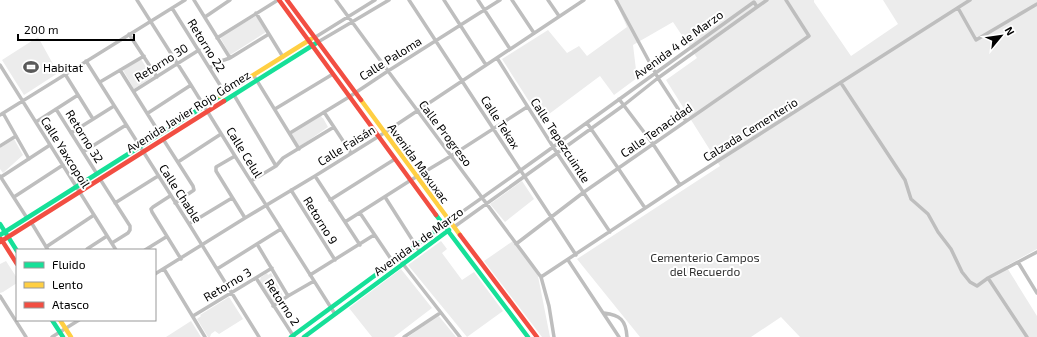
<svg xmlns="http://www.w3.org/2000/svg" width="1037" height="337" font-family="'Exo 2',sans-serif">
  <rect width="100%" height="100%" fill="#fff"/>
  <!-- green -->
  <path fill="#ececec" d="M 615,0 L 814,0 L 814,2 L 851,56 L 898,24 L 883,0 L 1037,0 L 1037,249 L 1006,266 L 1037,316 L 1037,337 L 800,337 L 781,317 L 751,337 L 640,337 L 577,259 L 720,166 L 666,80 L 697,58 L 673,22 L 633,45 L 637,78 L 614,95 L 600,76 L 541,120 L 502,59 L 548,30 L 567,53 L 579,46 L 587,56 L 627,27 Z
    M 256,16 L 266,32 L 230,55 L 220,37 Z
    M 38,37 L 58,73 L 24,95 L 2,60 Z
    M 141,59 L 152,77 L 134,89 L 123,70 Z
    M 321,115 L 322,118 L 323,118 L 328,127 L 299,147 L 291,134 Z
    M 14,139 L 23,155 L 3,173 L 0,169 L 0,148 Z
    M 522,181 L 534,199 L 505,222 L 490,204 Z
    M 441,241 L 447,249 L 442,253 L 462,280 L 474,272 L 503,311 L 467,337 L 408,265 Z
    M 513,241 L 534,269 L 538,276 L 550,337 L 542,337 L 484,261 Z
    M 6,261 L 17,278 L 17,283 L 3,292 L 0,293 L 0,264 Z
    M 401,269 L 432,308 L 394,337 L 372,337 L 349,308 Z
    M 267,273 L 268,275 L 271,273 L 284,298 L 272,304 L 259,280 L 261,279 L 260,278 Z
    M 229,297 L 243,319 L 219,334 L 215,331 L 211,334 L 210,337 L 208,337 L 197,319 L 201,316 L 200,315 Z
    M 438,315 L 456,337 L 408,337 Z
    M 191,321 L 201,337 L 166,337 Z"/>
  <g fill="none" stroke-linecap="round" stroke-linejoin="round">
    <!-- street -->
    <path stroke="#bebebe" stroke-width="3.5" d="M 137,0 L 191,85 L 235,156 L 335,314
      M 194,0 L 230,58
      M 336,0 L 388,71 L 541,277 L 549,306 L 554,337
      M 409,0 L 576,255
      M 444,0 L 486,65
      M 478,0 L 510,49
      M 512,0 L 534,33
      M 548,0 L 559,16
      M 616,0 L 658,78 L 686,121
      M 757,7 L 767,0
      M 172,8 L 225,93
      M 958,8 L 976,40 L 1037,4
      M 256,13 L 283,57
      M 205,17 L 230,0
      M 129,34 L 157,77
      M 217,38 L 278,0
      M 314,38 L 375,0
      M 318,42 L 352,22 L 389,0
      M 497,58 L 557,153 L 610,232
      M 86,61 L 189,224 L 259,337
      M 0,65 L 116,250
      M 210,68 L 218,62 L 230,58 L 269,34
      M 120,70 L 160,134
      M 65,74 L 93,119
      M 254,76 L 299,149
      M 100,82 L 144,56
      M 841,83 L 905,180 L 911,199 L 928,214 L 938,232 L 951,249 L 962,272 L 970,282 L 977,286 L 988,278 L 1037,252
      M 134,91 L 199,50
      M 234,95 L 276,166
      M 619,99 L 653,144 L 680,185
      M 56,109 L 97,174
      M 275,109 L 333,74
      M 324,112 L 351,153
      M 3,113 L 29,159
      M 148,113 L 191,85
      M 0,115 L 185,0
      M 36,122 L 78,95
      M 587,123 L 618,168 L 645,208
      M 71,133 L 114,106
      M 290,133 L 349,97 L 388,71 L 500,0
      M 163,139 L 193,186 L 194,190 L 175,203
      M 0,146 L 16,136
      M 83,152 L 126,125
      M 235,156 L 216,167 L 216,171 L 245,218
      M 178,162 L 221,134
      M 0,176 L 27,218
      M 315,176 L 360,245
      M 1,177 L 50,145
      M 100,179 L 130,226 L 130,230 L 128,233 L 112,243
      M 251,181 L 276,166 L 283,158 L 334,127
      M 291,190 L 335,260
      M 170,196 L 153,207 L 151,209 L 152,212 L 181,259
      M 14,197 L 63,165
      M 385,197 L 420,252
      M 330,200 L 395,159
      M 115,203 L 158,176
      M 360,213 L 393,262
      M 449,221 C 552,149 652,75 754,2 L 757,7 L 658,78 L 624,105 L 454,227
      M 31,222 L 48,250
      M 345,222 L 411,180 L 451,156 L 527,107
      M 189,224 L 232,198
      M 257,244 L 288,296
      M 516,244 L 584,192 L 809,36 L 786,0
      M 46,247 L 94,215
      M 87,250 L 87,249 L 107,236
      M 145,250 L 166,237
      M 399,257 L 403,264 L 460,337
      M 568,260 L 619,337
      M 1018,262 L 1037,293
      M 164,269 L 205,337
      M 217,269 L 281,229
      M 155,274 L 245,218 L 315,176 L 384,133 L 584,0
      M 310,275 L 374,235
      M 541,277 L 680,185 L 970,0
      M 256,278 L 294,337
      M 988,278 L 1027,337
      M 0,296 L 26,337
      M 273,306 L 288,296 L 314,281
      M 604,313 C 620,315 626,320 627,337
      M 193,316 L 272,268
      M 52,337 L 79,320
      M 404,337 L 440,313"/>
    <!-- fast -->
    <path stroke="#16e098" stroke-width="4.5" d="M 224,101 L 318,42
      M 436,215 L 528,337
      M 0,224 L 17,251
      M 0,235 L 220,96
      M 52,320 L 63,337
      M 291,337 L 449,221
      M 304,337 L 449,230"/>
    <!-- slow -->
    <path stroke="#ffcf43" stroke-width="4.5" d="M 220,96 L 311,39
      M 361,100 L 460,235
      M 60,320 L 71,337"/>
    <!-- jam -->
    <path stroke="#f24e42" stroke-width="4.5" d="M 279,0 L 436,215
      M 287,0 L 361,100
      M 460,235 L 537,337
      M 1,239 L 17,264
      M 0,242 L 224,101"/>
  </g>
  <!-- icons -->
  <defs>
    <symbol id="stadium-bare" viewBox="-9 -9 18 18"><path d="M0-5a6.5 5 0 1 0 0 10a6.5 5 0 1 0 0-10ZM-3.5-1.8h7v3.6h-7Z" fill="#595959" stroke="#fff" stroke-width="2.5" paint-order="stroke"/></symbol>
  </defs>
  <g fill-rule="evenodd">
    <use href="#stadium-bare" x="20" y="56" width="22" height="22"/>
  </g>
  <g text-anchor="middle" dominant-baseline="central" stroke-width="4" stroke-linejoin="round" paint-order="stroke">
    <!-- street labels -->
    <g font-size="12" fill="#000" stroke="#fff">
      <text transform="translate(678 44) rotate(-36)">Avenida 4 de Marzo</text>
      <text transform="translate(207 45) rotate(58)">Retorno 22</text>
      <text transform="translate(390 58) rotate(-32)">Calle Paloma</text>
      <text transform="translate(161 62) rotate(-32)">Retorno 30</text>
      <text transform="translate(188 111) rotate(-32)">Avenida Javier Rojo Gómez</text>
      <text transform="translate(501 122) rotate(57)">Calle Tekax</text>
      <text transform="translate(750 129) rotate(-32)">Calzada Cementerio</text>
      <text transform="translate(656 130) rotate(-35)">Calle Tenacidad</text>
      <text transform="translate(446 133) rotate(53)">Calle Progreso</text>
      <text transform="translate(85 136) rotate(58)">Retorno 32</text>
      <text transform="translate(561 140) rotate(57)">Calle Tepezcuintle</text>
      <text transform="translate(346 145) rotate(-32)">Calle Faisán</text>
      <text transform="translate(66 152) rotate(58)">Calle Yaxcopoil</text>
      <text transform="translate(245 152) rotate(58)">Calle Celul</text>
      <text transform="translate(419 163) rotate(54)">Avenida Maxuxac</text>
      <text transform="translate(181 193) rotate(57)">Calle Chable</text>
      <text transform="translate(321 220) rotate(58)">Retorno 9</text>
      <text transform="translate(418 241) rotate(-36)">Avenida 4 de Marzo</text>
      <text transform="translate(227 284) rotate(-31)">Retorno 3</text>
      <text transform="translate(283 302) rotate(57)">Retorno 2</text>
    </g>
    <!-- poi labels -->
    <g font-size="12" fill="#000" stroke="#fff" text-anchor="start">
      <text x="43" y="67">Habitat</text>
    </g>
    <!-- park labels -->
    <g font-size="12" fill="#333" stroke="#fff">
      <text x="705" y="257">Cementerio Campos<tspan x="705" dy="14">del Recuerdo</tspan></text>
    </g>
  </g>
  <!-- legend -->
  <rect x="16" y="249" width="140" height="72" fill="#ffffff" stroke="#999999"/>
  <rect x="24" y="262" width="20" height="6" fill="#16e098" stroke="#999999"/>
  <text x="52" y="269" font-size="12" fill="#000000">Fluido</text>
  <rect x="24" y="282" width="20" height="6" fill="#ffcf43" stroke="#999999"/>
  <text x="52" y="289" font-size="12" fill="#000000">Lento</text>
  <rect x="24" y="302" width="20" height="6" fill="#f24e42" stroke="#999999"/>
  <text x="52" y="309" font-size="12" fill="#000000">Atasco</text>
  <!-- north arrow -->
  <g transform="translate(1001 36) rotate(61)" stroke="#ffffff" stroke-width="3" paint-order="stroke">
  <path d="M0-3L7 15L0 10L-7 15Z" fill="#000000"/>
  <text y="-6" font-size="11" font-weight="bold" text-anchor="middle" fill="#000000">N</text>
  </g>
  <!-- scale -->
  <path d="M18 34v6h116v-6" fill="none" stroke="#000000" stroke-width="2"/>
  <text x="24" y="34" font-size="12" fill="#000000" stroke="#ffffff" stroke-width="3" paint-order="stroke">200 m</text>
</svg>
